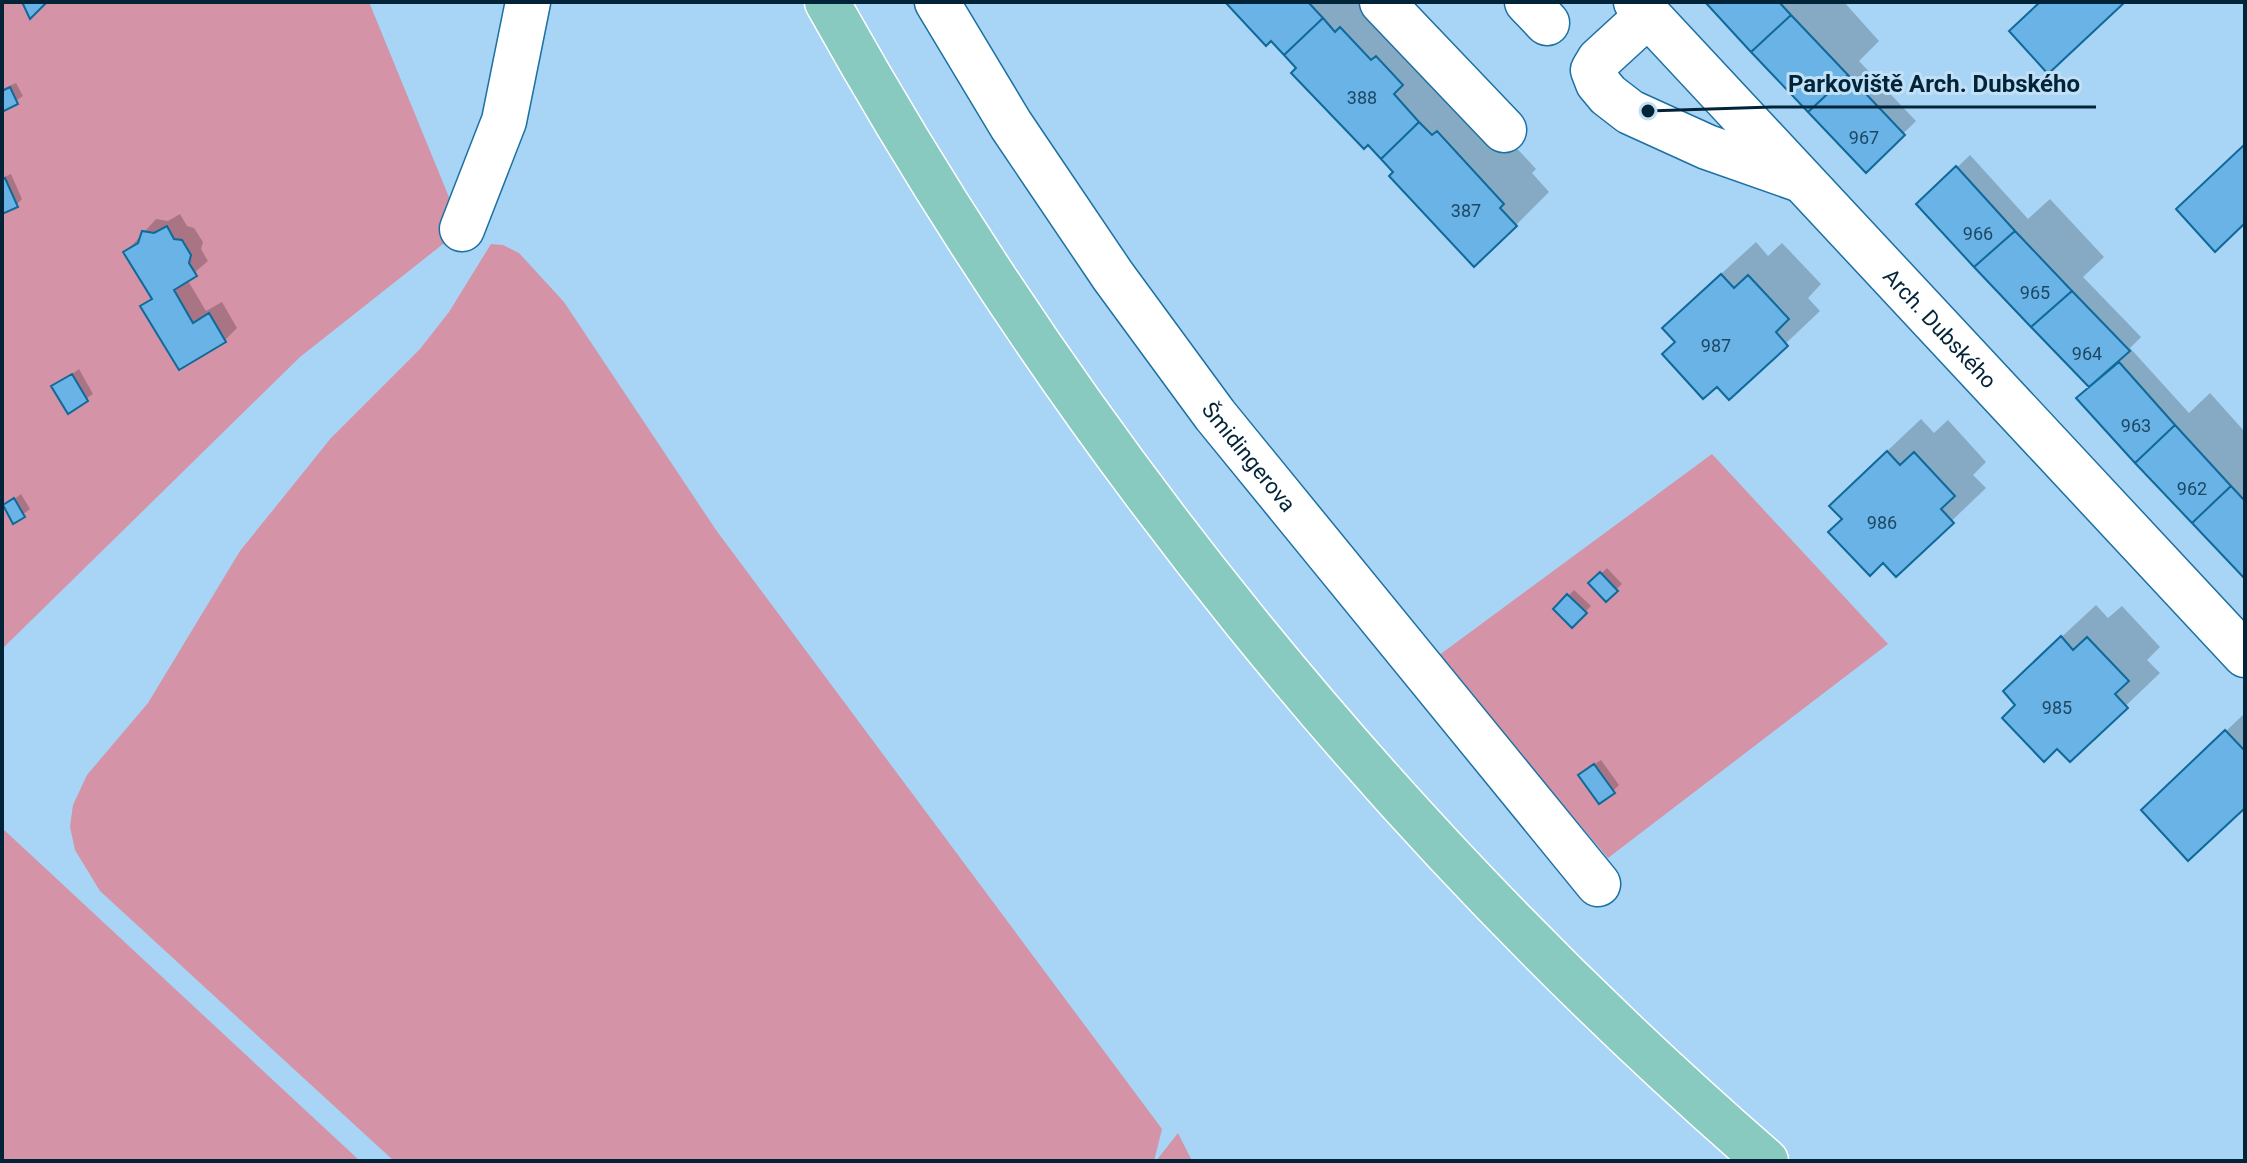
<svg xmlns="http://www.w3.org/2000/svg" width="2247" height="1163" font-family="Roboto,sans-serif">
  <rect width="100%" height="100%" fill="#a8d4f5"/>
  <!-- green -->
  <path fill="#d493a6" d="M 2,2 L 369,2 L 462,229 L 300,357 L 2,649 Z
    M 491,244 L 503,245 L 519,253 L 564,302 L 716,530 L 1162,1129 L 1154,1161 L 394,1161 L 100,891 L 75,850 L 70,827 L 73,805 L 87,775 L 148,703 L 240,551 L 331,438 L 420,349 L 449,312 Z
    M 1712,454 L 1888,644 L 1608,858 L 1438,656 Z
    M 2,828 L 360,1161 L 2,1161 Z
    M 1178,1133 L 1192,1161 L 1156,1161 Z"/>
  <!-- shadow -->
  <path fill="#0003" d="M 1228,2 L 1381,2 L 1536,169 L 1532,173 L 1549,192 L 1516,225 L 1396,172 L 1285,53 Z
    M 1708,2 L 1844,2 L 1879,41 L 1859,61 L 1916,121 L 1866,170 Z
    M 16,83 L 23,96 L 2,110 L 2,89 Z
    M 1970,155 L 2028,219 L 2050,199 L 2104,257 L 2083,277 L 2141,337 L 2130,348 L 2189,413 L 2210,393 L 2245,432 L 2245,470 L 2243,472 L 2245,475 L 2245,576 L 2091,386 L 1919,204 Z
    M 11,174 L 22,199 L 16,205 L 2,208 L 2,178 Z
    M 180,214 L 187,226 L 194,228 L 203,242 L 201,249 L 208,261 L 187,279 L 206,311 L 222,302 L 237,328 L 225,340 L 143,307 L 153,297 L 126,252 L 156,219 L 168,221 Z
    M 1756,242 L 1768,256 L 1782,243 L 1821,284 L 1808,298 L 1820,311 L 1729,397 L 1677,342 L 1698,295 Z
    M 79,369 L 93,394 L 68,411 L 54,387 Z
    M 1921,419 L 1934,433 L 1948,420 L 1986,462 L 1973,475 L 1986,488 L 1896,574 L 1844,519 L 1865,472 Z
    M 21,494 L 30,509 L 14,521 L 5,506 Z
    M 1607,568 L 1622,584 L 1606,599 L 1591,583 Z
    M 1574,590 L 1591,606 L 1572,625 L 1556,609 Z
    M 2096,605 L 2108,618 L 2122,606 L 2160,647 L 2147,660 L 2160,673 L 2070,759 L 2018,705 L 2039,658 Z
    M 2245,713 L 2245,805 L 2162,792 Z
    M 1601,760 L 1619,785 L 1613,791 L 1587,769 Z"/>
  <!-- building -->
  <path fill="#69b3e6" stroke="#0f6999" stroke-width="2" d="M 22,2 L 47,2 L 30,19 Z
    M 1225,2 L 1308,2 L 1323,18 L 1284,55 L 1271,41 L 1266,46 Z
    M 1705,2 L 1779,2 L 1791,15 L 1751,52 Z
    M 2040,2 L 2125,2 L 2048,74 L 2009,31 Z
    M 1791,15 L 1848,75 L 1808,112 L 1751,52 Z
    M 1323,18 L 1335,32 L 1340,27 L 1371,60 L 1376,56 L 1403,85 L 1394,94 L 1419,122 L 1381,159 L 1368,145 L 1364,149 L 1291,73 L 1296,68 L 1284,55 Z
    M 1848,75 L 1905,135 L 1866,173 L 1808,112 Z
    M 10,87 L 18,104 L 2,112 L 2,91 Z
    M 1419,122 L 1432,135 L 1437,131 L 1504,204 L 1500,208 L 1517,226 L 1474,267 L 1389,176 L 1393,172 L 1381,159 Z
    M 2245,144 L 2245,223 L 2215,252 L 2176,209 Z
    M 1956,166 L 2015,231 L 1974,267 L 1916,204 Z
    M 5,178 L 18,207 L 2,214 L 2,179 Z
    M 167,226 L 174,239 L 182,240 L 191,255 L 189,263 L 197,276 L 174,290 L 193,323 L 209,313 L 226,342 L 179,370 L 140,306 L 152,299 L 123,252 L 138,243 L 142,231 L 154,233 Z
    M 2015,231 L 2072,291 L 2031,327 L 1974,267 Z
    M 1721,274 L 1734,288 L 1748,275 L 1789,319 L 1776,332 L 1788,346 L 1729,400 L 1717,387 L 1703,399 L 1662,354 L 1675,342 L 1662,328 Z
    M 2072,291 L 2130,351 L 2089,387 L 2031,327 Z
    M 2119,362 L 2175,425 L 2135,463 L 2076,398 Z
    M 72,374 L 88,401 L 68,414 L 51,386 Z
    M 2175,425 L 2231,486 L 2192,523 L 2135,463 Z
    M 1887,451 L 1900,465 L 1914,452 L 1955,496 L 1941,509 L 1954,523 L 1896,577 L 1883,563 L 1870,576 L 1828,532 L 1842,519 L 1829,506 Z
    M 2231,486 L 2245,501 L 2245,579 L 2192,523 Z
    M 14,498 L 25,517 L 13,524 L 3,505 Z
    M 1600,572 L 1618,591 L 1606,602 L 1588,583 Z
    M 1567,594 L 1587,613 L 1572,628 L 1553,609 Z
    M 2061,636 L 2073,650 L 2087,637 L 2129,681 L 2115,694 L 2128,708 L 2070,762 L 2057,749 L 2044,762 L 2002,718 L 2015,705 L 2003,691 Z
    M 2225,730 L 2245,751 L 2245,808 L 2188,861 L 2141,810 Z
    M 1594,764 L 1615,793 L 1599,804 L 1578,775 Z"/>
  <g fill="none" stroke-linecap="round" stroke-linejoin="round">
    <defs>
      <g id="minor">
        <path id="s1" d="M 937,2 L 1011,125 L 1113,276 L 1215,415 L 1598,884"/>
        <path d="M 1382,2 L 1504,130"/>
        <path d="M 1527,2 L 1547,23"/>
        <path id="s2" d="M 1636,2 L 2245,655"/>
        <path d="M 1648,15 L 1599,60 L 1593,70 L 1598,83 L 1608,95 L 1630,112 L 1707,147 L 1798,179"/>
        <path d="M 462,229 L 504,121 L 528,2"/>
      </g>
      <path id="major" d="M 827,2 C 1071,440 1388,832 1766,1161"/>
    </defs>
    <!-- minor casing -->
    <use href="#minor" stroke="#1c71a2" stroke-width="47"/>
    <!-- major casing -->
    <use href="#major" stroke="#fff" stroke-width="47"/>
    <!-- minor -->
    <use href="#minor" stroke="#fff" stroke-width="44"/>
    <!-- major -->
    <use href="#major" stroke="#88cabf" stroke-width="44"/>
  </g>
  <g text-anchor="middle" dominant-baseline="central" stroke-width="6" stroke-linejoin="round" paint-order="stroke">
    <!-- number labels -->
    <g font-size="18" fill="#1c4864">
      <text x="1362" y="97">388</text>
      <text x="1864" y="137">967</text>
      <text x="1466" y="210">387</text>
      <text x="1978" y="233">966</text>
      <text x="2035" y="292">965</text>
      <text x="1716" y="345">987</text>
      <text x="2087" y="353">964</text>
      <text x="2136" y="425">963</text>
      <text x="2192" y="488">962</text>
      <text x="1882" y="522">986</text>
      <text x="2057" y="707">985</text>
    </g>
    <!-- street labels -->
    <g font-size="22" fill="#022439" stroke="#c2e0f5">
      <text stroke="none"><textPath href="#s2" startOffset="446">Arch. Dubského</textPath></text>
      <text stroke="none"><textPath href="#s1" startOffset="552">Šmidingerova</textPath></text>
    </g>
  </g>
  <!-- callouts -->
  <path fill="none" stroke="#022439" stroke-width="3" d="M1648 111L1772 107H2096"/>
  <circle fill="#022439" stroke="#c2e0f5" stroke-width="3" cx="1648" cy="111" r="8"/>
  <g font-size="24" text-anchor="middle" font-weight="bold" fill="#022439" stroke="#c2e0f5" stroke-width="6" stroke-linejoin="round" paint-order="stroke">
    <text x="1934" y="92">Parkoviště Arch. Dubského</text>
  </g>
  <!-- border -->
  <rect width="2247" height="1163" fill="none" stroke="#022439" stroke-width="8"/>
</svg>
